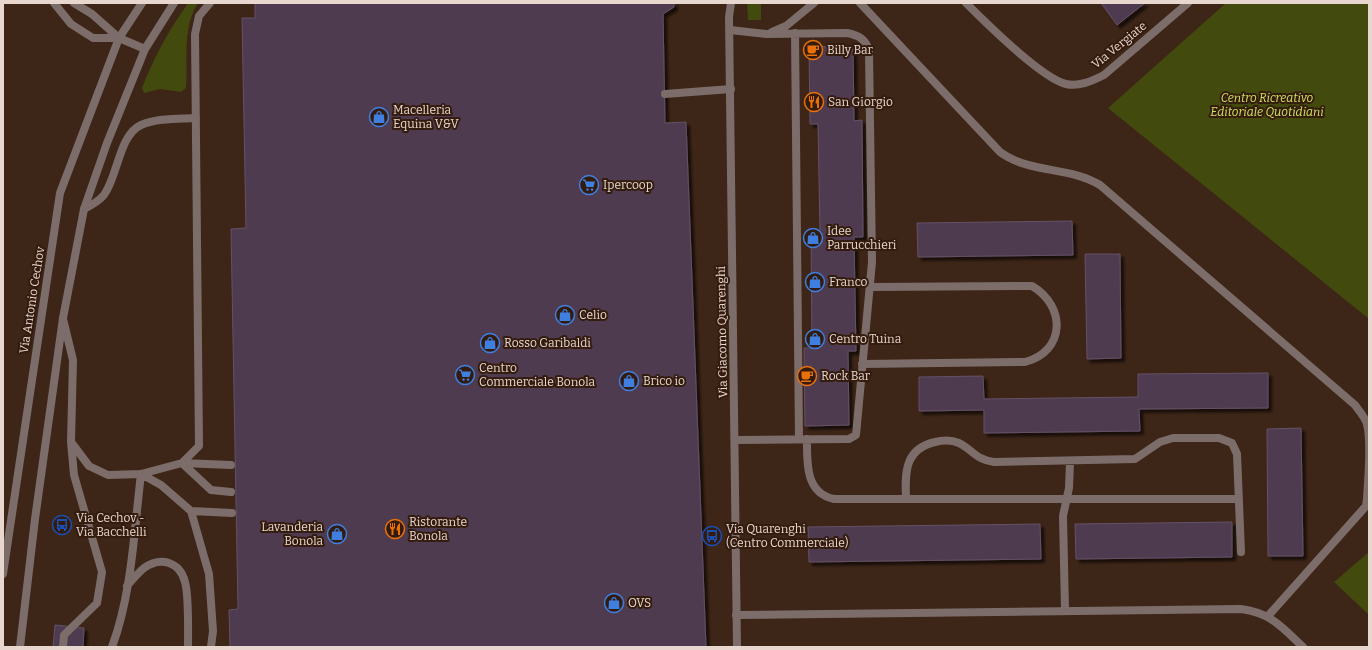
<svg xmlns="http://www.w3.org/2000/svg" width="1372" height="650" font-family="Bitter,serif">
  <defs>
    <filter id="shadow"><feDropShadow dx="3.5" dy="3.5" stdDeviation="1" flood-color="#0009"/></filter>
  </defs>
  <rect width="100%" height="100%" fill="#3d2517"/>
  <!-- green -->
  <path fill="#434a0d" d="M 188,3 L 198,3 C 182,28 188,59 186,88 L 181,92 L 160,89 L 144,93 L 142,88 C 154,57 169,30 188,3 Z
    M 747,3 L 761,3 L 761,20 L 748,20 Z
    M 1226,3 L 1369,3 L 1369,319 L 1108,108 Z
    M 1369,552 L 1369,615 L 1334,582 Z"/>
  <!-- building -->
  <path fill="#4f3b50" stroke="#655167" filter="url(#shadow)" d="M 255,3 L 674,3 L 674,7 L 663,14 L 665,123 L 686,122 L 706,647 L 230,647 L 229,610 L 238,609 L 231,229 L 246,228 L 242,18 L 255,18 Z
    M 1101,3 L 1145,3 L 1117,25 Z
    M 853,46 L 854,121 L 862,120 L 863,237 L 854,237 L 856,351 L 848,351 L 849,425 L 805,426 L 804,348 L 812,348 L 811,234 L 820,234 L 818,124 L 810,124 L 809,47 Z
    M 1072,221 L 1073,255 L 918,257 L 917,223 Z
    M 1085,254 L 1120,254 L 1121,358 L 1087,359 Z
    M 1268,373 L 1268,408 L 1139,409 L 1140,431 L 984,433 L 984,410 L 919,411 L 919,377 L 983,376 L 984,399 L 1138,397 L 1138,374 Z
    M 1301,428 L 1303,556 L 1268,556 L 1267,429 Z
    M 1232,522 L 1232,557 L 1076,559 L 1075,524 Z
    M 1040,524 L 1041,559 L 809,562 L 808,527 Z
    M 55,625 L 84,628 L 83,647 L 53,647 Z"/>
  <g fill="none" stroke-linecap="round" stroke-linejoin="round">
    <!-- lane -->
    <path stroke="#7c6d6b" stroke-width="8" d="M 860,3 L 1000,152 C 1030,174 1069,166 1100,185 L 1355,405 C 1359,411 1365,417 1367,424 C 1372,443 1368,478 1367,499 L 1366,506 L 1268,616
      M 730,30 L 766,34 L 847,33 C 858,35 866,39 869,51 L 872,262 L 856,435 L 849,439 L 735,440
      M 772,32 L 786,26 L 814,3
      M 795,33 L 799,439
      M 665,94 L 731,89
      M 84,209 C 92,205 99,201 104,195 C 118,176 119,135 141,125 C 157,118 179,119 196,118
      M 63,319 L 73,360 L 71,442 L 89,466 L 108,475 L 141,474 L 182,463 L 199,446 L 195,34 L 199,16 L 210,3
      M 862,364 L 1025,362 C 1066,351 1066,306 1032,286 L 870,287
      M 807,439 C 807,462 805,493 834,499 L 1239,499
      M 182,463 L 211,490 L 231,492
      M 182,463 L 231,465
      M 141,474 L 161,485 L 191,511 L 209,574 L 213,631 L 211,647
      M 906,499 C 905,474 904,449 935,442 C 943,440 952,440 959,443 C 973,450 976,460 994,462 L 1135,459 L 1160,442 L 1173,438 L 1219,438 L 1232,443 L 1237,454 L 1241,552
      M 191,511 L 232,513
      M 127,586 C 132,580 138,573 144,568 C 161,556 180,562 185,582 C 189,596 188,631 188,647
      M 1065,610 L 1063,516 L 1069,488 L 1070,461
      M 736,615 L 1241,609 C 1271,613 1282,627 1303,647
      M 63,647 L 64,635 L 97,603 L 102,572 L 74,475 L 71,442
      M 112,647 C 132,593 134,531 141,474"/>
    <!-- street -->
    <path stroke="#7c6d6b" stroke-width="8" d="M 54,3 L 71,24 L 93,38 L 119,38
      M 74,3 L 92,14 L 119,38 L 145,49
      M 731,3 L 729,17 L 737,647
      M 966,3 C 985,22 1042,78 1066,84 C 1079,87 1092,81 1104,75 L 1188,3
      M 3,574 L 60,193 L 119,38 L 142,3
      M 20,647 L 35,519 L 63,318 L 84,209 L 107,143 L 145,49 L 174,3"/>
  </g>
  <!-- icons -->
  <defs>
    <symbol id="cafe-ring" viewBox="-11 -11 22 22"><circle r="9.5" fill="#331b0e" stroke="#e8710a" stroke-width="1.5"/><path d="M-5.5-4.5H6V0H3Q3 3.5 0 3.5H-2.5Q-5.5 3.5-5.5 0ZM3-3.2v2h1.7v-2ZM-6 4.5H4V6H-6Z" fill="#e8710a"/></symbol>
    <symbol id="restaurant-ring" viewBox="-11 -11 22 22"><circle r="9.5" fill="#331b0e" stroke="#e8710a" stroke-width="1.5"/><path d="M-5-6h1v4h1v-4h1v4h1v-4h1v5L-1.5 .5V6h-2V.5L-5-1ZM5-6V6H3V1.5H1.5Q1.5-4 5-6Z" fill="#e8710a"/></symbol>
    <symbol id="shop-ring" viewBox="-11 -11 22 22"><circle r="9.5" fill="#331b0e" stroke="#3f7fe0" stroke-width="1.5"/><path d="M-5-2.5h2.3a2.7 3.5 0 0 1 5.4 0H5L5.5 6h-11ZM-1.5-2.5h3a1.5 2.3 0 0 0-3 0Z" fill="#3f7fe0"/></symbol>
    <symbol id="supermarket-ring" viewBox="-11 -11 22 22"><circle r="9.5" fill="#331b0e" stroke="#3f7fe0" stroke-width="1.5"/><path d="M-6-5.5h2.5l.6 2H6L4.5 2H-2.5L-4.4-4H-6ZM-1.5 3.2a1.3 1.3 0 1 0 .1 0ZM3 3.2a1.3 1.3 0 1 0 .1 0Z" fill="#3f7fe0"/></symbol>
    <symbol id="bus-ring" viewBox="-11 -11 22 22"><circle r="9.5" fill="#331b0e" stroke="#1a4fb4" stroke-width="1.5"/><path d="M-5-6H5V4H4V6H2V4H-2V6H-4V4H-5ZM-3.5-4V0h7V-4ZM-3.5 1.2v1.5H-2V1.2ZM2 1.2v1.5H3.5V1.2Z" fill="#1a4fb4"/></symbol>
  </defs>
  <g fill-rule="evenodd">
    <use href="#cafe-ring" x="802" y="39" width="22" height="22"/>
    <use href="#restaurant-ring" x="803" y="91" width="22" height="22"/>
    <use href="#shop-ring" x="368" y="106" width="22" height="22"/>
    <use href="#supermarket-ring" x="578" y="174" width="22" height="22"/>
    <use href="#shop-ring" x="802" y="227" width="22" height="22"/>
    <use href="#shop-ring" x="804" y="271" width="22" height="22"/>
    <use href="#shop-ring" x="554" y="304" width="22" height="22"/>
    <use href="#shop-ring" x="804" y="328" width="22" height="22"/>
    <use href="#shop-ring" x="479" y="332" width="22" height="22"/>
    <use href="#supermarket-ring" x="454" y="364" width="22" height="22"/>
    <use href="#cafe-ring" x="796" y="365" width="22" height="22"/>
    <use href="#shop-ring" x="618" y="370" width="22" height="22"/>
    <use href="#bus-ring" x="51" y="514" width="22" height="22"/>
    <use href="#restaurant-ring" x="384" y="518" width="22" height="22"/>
    <use href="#shop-ring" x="326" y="523" width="22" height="22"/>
    <use href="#bus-ring" x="701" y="525" width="22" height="22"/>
    <use href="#shop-ring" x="603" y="592" width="22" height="22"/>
  </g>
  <g text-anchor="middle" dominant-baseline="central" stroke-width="4" stroke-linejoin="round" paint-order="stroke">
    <!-- street labels -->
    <g font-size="12" fill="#e8d7ce" stroke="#331b0e">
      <text transform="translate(1119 45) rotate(-39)">Via Vergiate</text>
      <text transform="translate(32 300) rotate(-81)">Via Antonio Cechov</text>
      <text transform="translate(722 332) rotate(-91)">Via Giacomo Quarenghi</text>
    </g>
    <!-- poi labels -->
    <g font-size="12" fill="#e8d7ce" stroke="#331b0e" text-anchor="start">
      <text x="827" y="50">Billy Bar</text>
      <text x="828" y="102">San Giorgio</text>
      <text x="393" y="110">Macelleria<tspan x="393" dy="14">Equina V&amp;V</tspan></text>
      <text x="603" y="185">Ipercoop</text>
      <text x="827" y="231">Idee<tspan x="827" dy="14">Parrucchieri</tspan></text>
      <text x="829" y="282">Franco</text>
      <text x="579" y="315">Celio</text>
      <text x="829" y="339">Centro Tuina</text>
      <text x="504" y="343">Rosso Garibaldi</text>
      <text x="479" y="368">Centro<tspan x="479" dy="14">Commerciale Bonola</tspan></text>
      <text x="821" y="376">Rock Bar</text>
      <text x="643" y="381">Brico io</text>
      <text x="76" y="518">Via Cechov -<tspan x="76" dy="14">Via Bacchelli</tspan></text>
      <text x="409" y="522">Ristorante<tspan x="409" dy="14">Bonola</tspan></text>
      <text x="323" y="527" text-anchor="end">Lavanderia<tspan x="323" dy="14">Bonola</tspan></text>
      <text x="726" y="529">Via Quarenghi<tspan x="726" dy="14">(Centro Commerciale)</tspan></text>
      <text x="628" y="603">OVS</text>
    </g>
    <!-- park labels -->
    <g font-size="12" font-style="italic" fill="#d1e45e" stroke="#331b0e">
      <text x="1267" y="98">Centro Ricreativo<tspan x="1267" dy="14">Editoriale Quotidiani</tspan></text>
    </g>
  </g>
  <!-- border -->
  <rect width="1372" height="650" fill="none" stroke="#e8d7ce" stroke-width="8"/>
</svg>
